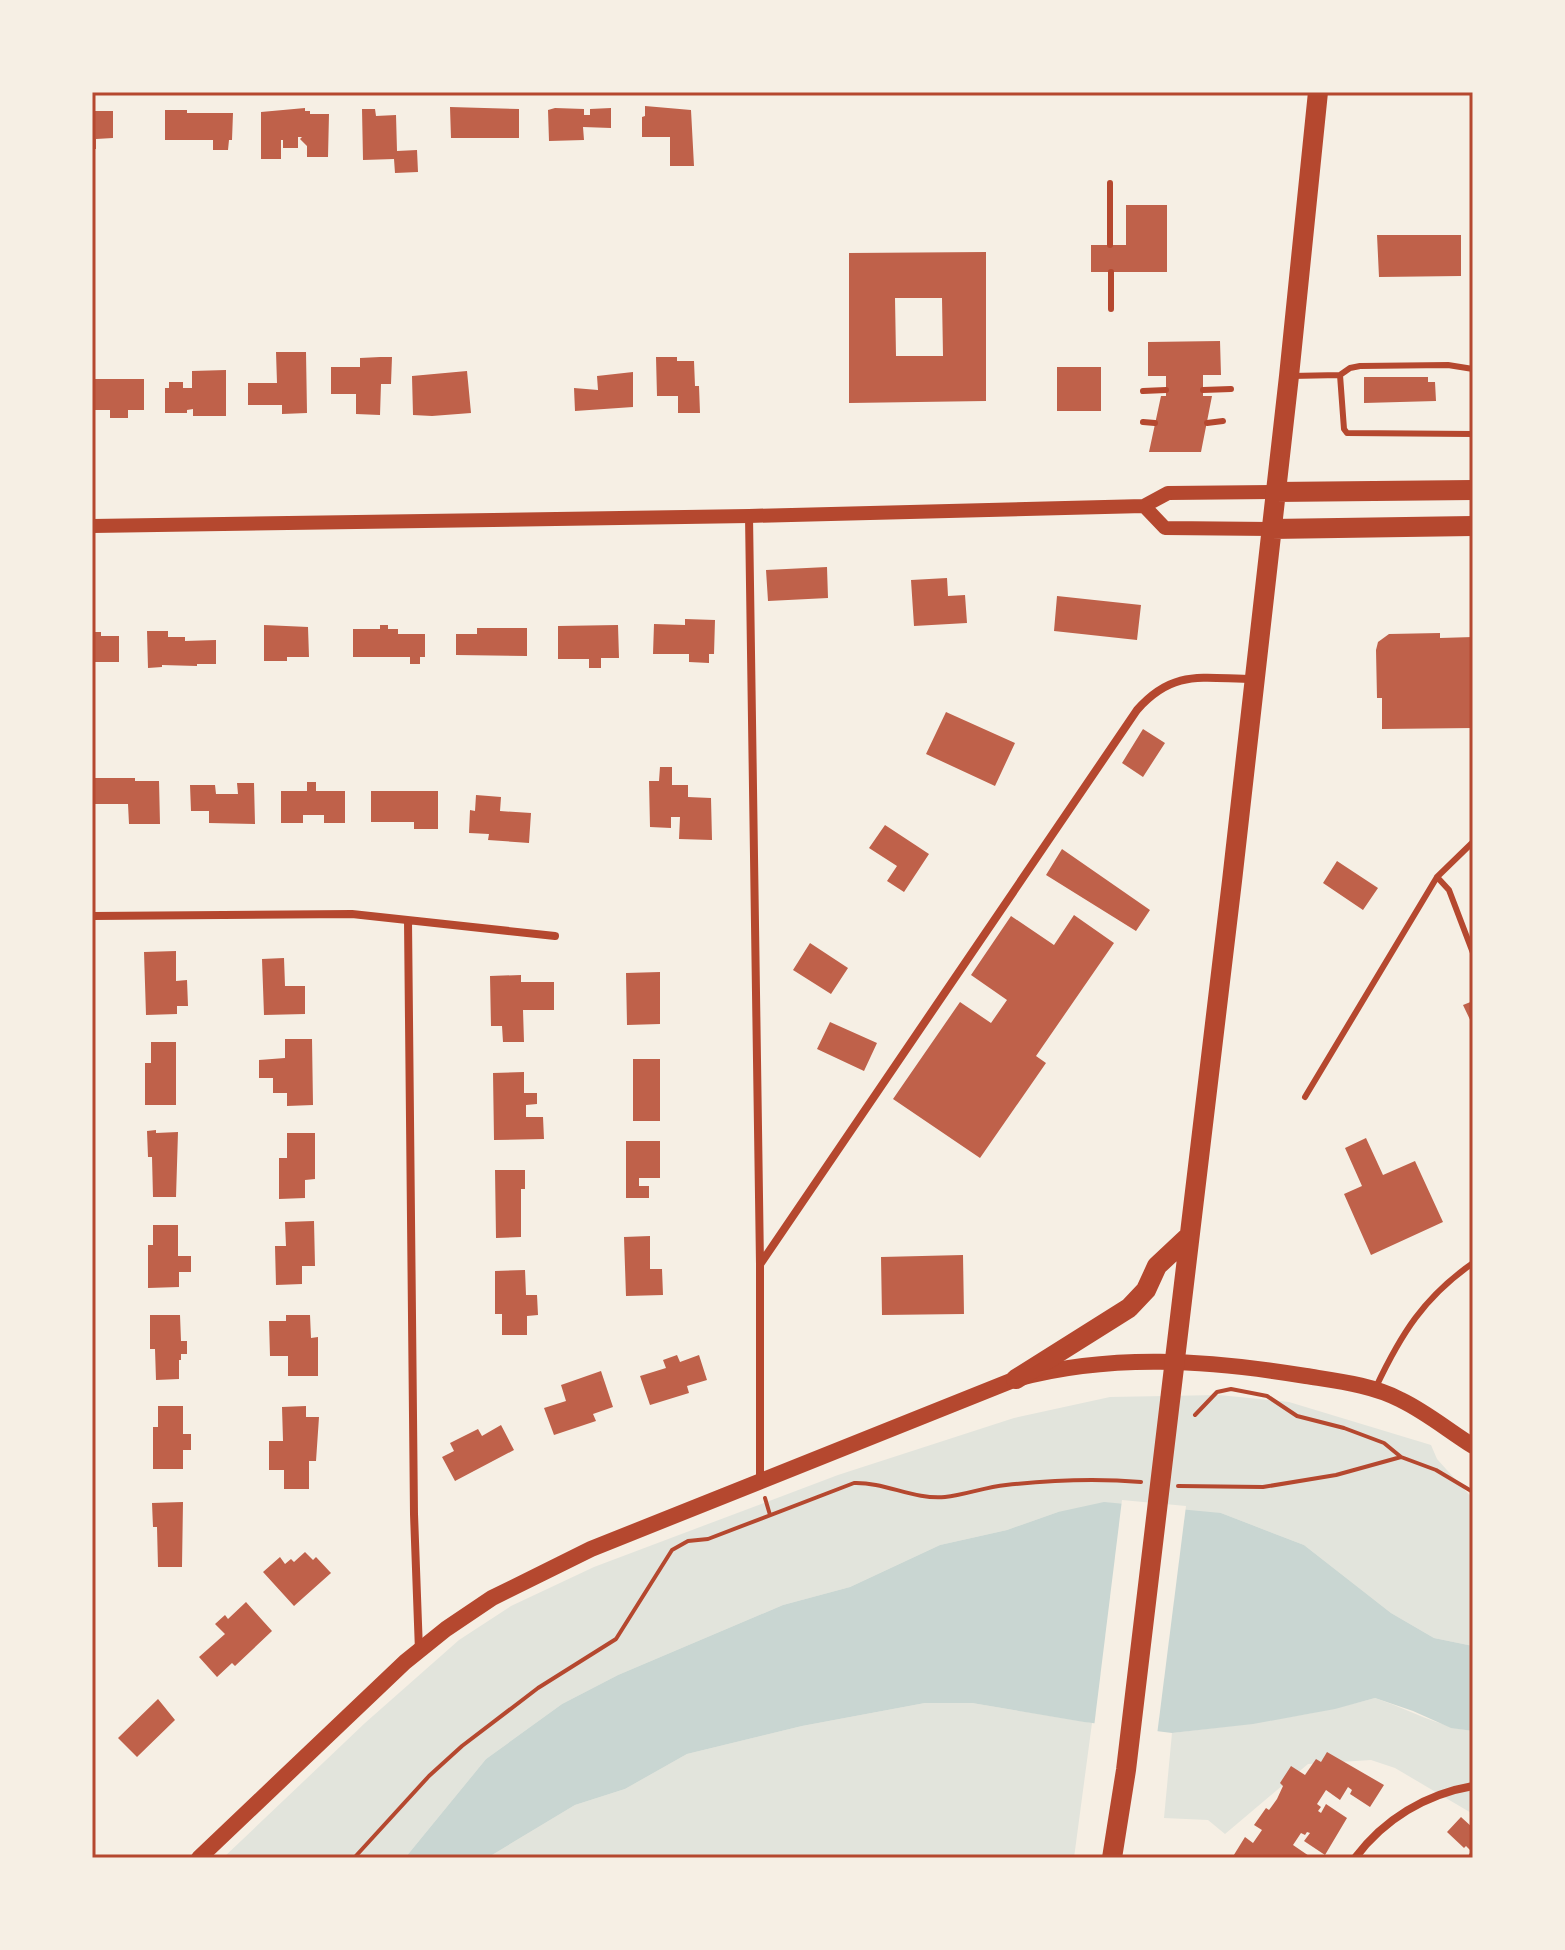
<svg xmlns="http://www.w3.org/2000/svg" width="1565" height="1950" font-family="'Nunito Sans',sans-serif">
  <rect width="100%" height="100%" fill="#f6efe4"/>
  <!-- green -->
  <path fill="#e2e4dc" d="M 1219,1395 L 1289,1402 L 1431,1445 L 1437,1459 L 1473,1499 L 1473,1646 L 1434,1638 L 1391,1613 L 1304,1545 L 1221,1513 L 1058,1512 L 1007,1530 L 940,1545 L 850,1587 L 783,1605 L 618,1675 L 562,1704 L 486,1759 L 405,1858 L 223,1858 L 365,1723 L 459,1640 L 511,1606 L 594,1567 L 838,1475 L 1014,1418 L 1110,1397 Z
    M 1375,1698 C 1408,1709 1439,1727 1473,1731 L 1473,1814 L 1395,1768 L 1371,1760 L 1308,1764 L 1225,1834 L 1208,1820 L 1164,1818 L 1172,1733 C 1240,1725 1308,1717 1375,1698 Z
    M 925,1703 L 972,1703 L 1092,1723 L 1074,1858 L 487,1858 L 575,1805 L 625,1789 L 687,1754 L 802,1726 Z"/>
  <!-- water -->
  <path fill="#c9d6d2" d="M 1104,1502 L 1221,1513 L 1304,1545 L 1391,1613 L 1434,1638 L 1473,1646 L 1473,1731 L 1451,1728 L 1413,1711 L 1375,1698 L 1335,1709 L 1253,1724 L 1172,1733 L 1084,1722 L 972,1703 L 925,1703 L 802,1726 L 687,1754 L 625,1789 L 575,1805 L 487,1858 L 405,1858 L 486,1759 L 562,1704 L 618,1675 L 783,1605 L 850,1587 L 940,1545 L 1007,1530 L 1058,1512 Z"/>
  <!-- pier -->
  <path fill="#f6efe4" d="M 1122,1500 L 1186,1506 L 1157,1735 L 1094,1727 Z"/>
  <!-- building -->
  <path fill="#bf614a" fill-rule="evenodd" d="M 645,106 L 691,110 L 694,166 L 670,166 L 670,137 L 642,137 L 642,117 L 645,116 Z
    M 450,107 L 519,109 L 519,138 L 451,138 Z
    M 305,108 L 305,111 L 310,111 L 310,114 L 329,114 L 328,157 L 307,157 L 307,146 L 300,139 L 302,137 L 298,137 L 298,148 L 283,148 L 283,140 L 281,140 L 281,159 L 261,159 L 261,112 Z
    M 555,108 L 584,109 L 584,115 L 590,115 L 590,109 L 611,108 L 611,128 L 583,127 L 584,140 L 549,141 L 548,110 Z
    M 362,109 L 375,109 L 376,116 L 396,115 L 397,151 L 417,150 L 418,172 L 395,173 L 394,159 L 363,160 Z
    M 165,110 L 187,110 L 187,113 L 233,113 L 232,140 L 229,140 L 228,150 L 213,150 L 213,140 L 165,140 Z
    M 92,111 L 113,111 L 113,138 L 96,139 L 96,149 L 92,149 Z
    M 1126,205 L 1167,205 L 1167,272 L 1091,272 L 1091,245 L 1126,245 Z
    M 1377,235 L 1461,235 L 1461,276 L 1379,277 Z
    M 986,252 L 986,401 L 849,403 L 849,253 ZM 895,298 L 942,298 L 943,356 L 896,356 Z
    M 1220,341 L 1221,375 L 1203,375 L 1203,396 L 1212,396 L 1201,452 L 1149,452 L 1161,396 L 1166,396 L 1166,376 L 1148,376 L 1148,342 Z
    M 276,352 L 306,352 L 307,413 L 282,414 L 282,405 L 248,405 L 248,383 L 277,383 Z
    M 380,357 L 392,357 L 391,384 L 381,384 L 380,415 L 356,414 L 356,394 L 331,394 L 331,367 L 360,367 L 360,358 Z
    M 656,357 L 677,357 L 677,361 L 694,361 L 695,386 L 699,386 L 700,413 L 678,413 L 678,396 L 657,396 Z
    M 1057,367 L 1101,367 L 1101,411 L 1057,411 Z
    M 226,370 L 226,416 L 193,416 L 193,409 L 187,410 L 187,413 L 165,413 L 165,388 L 169,388 L 169,382 L 183,382 L 183,388 L 192,388 L 192,371 Z
    M 467,371 L 471,413 L 432,416 L 413,415 L 412,376 Z
    M 633,372 L 633,407 L 575,411 L 574,388 L 598,390 L 597,376 Z
    M 1364,377 L 1428,377 L 1428,382 L 1435,382 L 1436,401 L 1364,403 Z
    M 92,379 L 144,379 L 144,410 L 128,410 L 128,418 L 110,418 L 110,410 L 92,410 Z
    M 827,567 L 828,598 L 768,601 L 766,570 Z
    M 947,578 L 948,596 L 965,595 L 967,623 L 914,626 L 911,580 Z
    M 1057,596 L 1141,605 L 1137,640 L 1054,631 Z
    M 685,619 L 715,620 L 714,654 L 709,654 L 709,663 L 689,662 L 689,654 L 653,654 L 654,624 L 685,625 Z
    M 264,625 L 308,627 L 309,657 L 287,657 L 287,661 L 264,661 Z
    M 380,625 L 388,625 L 388,629 L 398,629 L 398,634 L 425,634 L 425,657 L 420,657 L 420,664 L 410,664 L 410,657 L 353,657 L 353,629 L 380,629 Z
    M 618,625 L 619,658 L 601,658 L 601,668 L 589,668 L 589,659 L 558,659 L 558,626 Z
    M 477,628 L 527,628 L 527,656 L 456,655 L 456,634 L 477,634 Z
    M 147,631 L 168,631 L 168,637 L 185,637 L 185,641 L 216,640 L 216,664 L 197,664 L 197,666 L 162,665 L 162,667 L 148,668 Z
    M 92,632 L 101,632 L 101,636 L 119,636 L 119,662 L 92,662 Z
    M 1440,633 L 1440,638 L 1473,637 L 1473,728 L 1382,729 L 1382,698 L 1377,698 L 1376,650 L 1378,642 L 1389,634 Z
    M 946,712 L 1015,743 L 995,786 L 926,754 Z
    M 1143,729 L 1165,743 L 1143,777 L 1122,763 Z
    M 660,767 L 672,767 L 672,785 L 688,785 L 688,797 L 711,798 L 712,840 L 679,839 L 680,817 L 671,817 L 671,828 L 650,827 L 649,781 L 659,781 Z
    M 92,778 L 135,778 L 135,781 L 159,781 L 160,824 L 129,824 L 128,804 L 92,804 Z
    M 307,782 L 316,782 L 316,791 L 345,791 L 345,823 L 324,823 L 324,815 L 303,815 L 303,823 L 281,823 L 281,791 L 307,791 Z
    M 237,783 L 254,783 L 255,824 L 209,823 L 209,811 L 191,811 L 190,785 L 215,785 L 216,794 L 238,794 Z
    M 371,791 L 438,791 L 438,829 L 414,829 L 414,822 L 371,822 Z
    M 476,795 L 501,797 L 500,811 L 531,813 L 529,843 L 488,840 L 489,834 L 469,833 L 470,810 L 475,811 Z
    M 885,825 L 929,854 L 904,892 L 887,881 L 897,866 L 869,848 Z
    M 1062,849 L 1150,910 L 1136,931 L 1046,875 Z
    M 1337,861 L 1378,888 L 1363,910 L 1323,883 Z
    M 1074,915 L 1114,943 L 1036,1056 L 1046,1063 L 980,1158 L 893,1099 L 960,1002 L 991,1023 L 1007,1000 L 971,975 L 1011,916 L 1054,945 Z
    M 810,943 L 848,968 L 831,994 L 793,970 Z
    M 176,951 L 176,981 L 187,980 L 188,1006 L 177,1006 L 177,1014 L 146,1015 L 144,952 Z
    M 284,958 L 285,986 L 305,986 L 305,1014 L 264,1015 L 262,959 Z
    M 660,972 L 660,1024 L 627,1025 L 626,973 Z
    M 521,975 L 521,982 L 554,982 L 554,1010 L 523,1010 L 524,1042 L 503,1042 L 502,1026 L 491,1026 L 490,976 Z
    M 1473,1001 L 1473,1026 L 1463,1005 Z
    M 830,1022 L 877,1043 L 864,1071 L 817,1049 Z
    M 285,1039 L 312,1039 L 313,1105 L 287,1106 L 287,1093 L 273,1093 L 273,1078 L 259,1078 L 259,1060 L 285,1058 Z
    M 151,1042 L 176,1042 L 176,1105 L 145,1105 L 145,1063 L 151,1063 Z
    M 633,1059 L 660,1059 L 660,1121 L 633,1121 Z
    M 524,1072 L 524,1093 L 537,1093 L 537,1104 L 526,1105 L 526,1117 L 543,1117 L 544,1139 L 494,1140 L 493,1073 Z
    M 156,1130 L 156,1133 L 178,1132 L 176,1197 L 153,1197 L 152,1157 L 148,1157 L 147,1131 Z
    M 287,1133 L 315,1133 L 315,1179 L 305,1180 L 305,1198 L 279,1199 L 279,1158 L 287,1158 Z
    M 1366,1138 L 1383,1175 L 1415,1161 L 1443,1222 L 1371,1255 L 1344,1194 L 1362,1186 L 1345,1148 Z
    M 626,1141 L 660,1141 L 660,1178 L 639,1178 L 639,1186 L 649,1186 L 649,1198 L 626,1198 Z
    M 495,1170 L 525,1170 L 525,1189 L 521,1189 L 521,1237 L 496,1238 Z
    M 314,1221 L 315,1266 L 302,1266 L 302,1284 L 276,1285 L 275,1246 L 286,1246 L 285,1222 Z
    M 153,1225 L 178,1225 L 178,1256 L 191,1256 L 191,1272 L 179,1272 L 179,1287 L 148,1288 L 148,1245 L 153,1245 Z
    M 650,1236 L 650,1269 L 662,1269 L 663,1295 L 626,1296 L 624,1237 Z
    M 963,1255 L 964,1314 L 882,1315 L 881,1257 Z
    M 525,1270 L 526,1295 L 537,1295 L 538,1315 L 527,1316 L 527,1335 L 502,1335 L 502,1314 L 495,1314 L 495,1271 Z
    M 150,1315 L 180,1315 L 181,1341 L 187,1341 L 187,1354 L 181,1354 L 181,1360 L 179,1360 L 179,1379 L 156,1380 L 155,1349 L 150,1349 Z
    M 286,1315 L 310,1315 L 311,1338 L 318,1337 L 318,1376 L 288,1376 L 288,1356 L 270,1356 L 269,1321 L 286,1321 Z
    M 677,1355 L 680,1362 L 699,1355 L 707,1380 L 687,1386 L 689,1393 L 650,1405 L 640,1376 L 666,1368 L 663,1360 Z
    M 601,1371 L 613,1407 L 593,1414 L 596,1421 L 554,1435 L 544,1408 L 566,1401 L 561,1385 Z
    M 158,1406 L 183,1406 L 183,1434 L 191,1434 L 191,1450 L 183,1450 L 183,1469 L 153,1469 L 153,1427 L 158,1427 Z
    M 306,1406 L 306,1417 L 319,1417 L 316,1461 L 309,1461 L 309,1489 L 284,1489 L 284,1470 L 269,1470 L 269,1441 L 283,1441 L 282,1407 Z
    M 501,1425 L 514,1450 L 455,1481 L 442,1457 L 454,1451 L 450,1443 L 478,1429 L 482,1436 Z
    M 183,1502 L 182,1567 L 158,1567 L 157,1527 L 153,1527 L 152,1503 Z
    M 305,1552 L 313,1560 L 316,1557 L 331,1573 L 294,1606 L 263,1572 L 280,1557 L 285,1564 L 291,1559 L 294,1562 Z
    M 246,1602 L 272,1631 L 235,1666 L 232,1663 L 217,1677 L 199,1657 L 225,1634 L 215,1624 L 225,1615 L 228,1619 Z
    M 158,1699 L 175,1720 L 137,1757 L 118,1738 Z
    M 1327,1752 L 1384,1785 L 1370,1807 L 1350,1794 L 1352,1790 L 1348,1787 L 1340,1800 L 1326,1790 L 1317,1804 L 1321,1807 L 1318,1811 L 1321,1813 L 1326,1804 L 1347,1818 L 1325,1855 L 1304,1841 L 1310,1833 L 1307,1832 L 1305,1835 L 1301,1833 L 1293,1845 L 1312,1858 L 1232,1858 L 1245,1837 L 1253,1843 L 1262,1830 L 1254,1825 L 1266,1808 L 1269,1810 L 1277,1799 L 1283,1786 L 1280,1783 L 1291,1766 L 1305,1775 L 1316,1759 L 1321,1762 Z
    M 1461,1817 L 1473,1828 L 1473,1858 L 1467,1858 L 1471,1851 L 1466,1846 L 1464,1848 L 1447,1832 Z"/>
  <g fill="none" stroke-linecap="round" stroke-linejoin="round">
    <!-- path -->
    <path stroke="#b5482f" stroke-width="4" d="M 1195,1415 L 1217,1392 L 1231,1389 L 1267,1396 L 1297,1416 L 1344,1428 L 1384,1443 L 1401,1457
      M 1178,1486 L 1263,1487 L 1336,1475 L 1401,1457 L 1436,1470 L 1473,1492
      M 765,1498 L 770,1515
      M 354,1858 L 429,1776 L 462,1746 L 538,1688 L 616,1639 L 672,1550 L 688,1541 L 708,1539 L 854,1483 C 885,1482 914,1500 945,1497 C 965,1495 985,1487 1006,1485 C 1051,1480 1096,1478 1141,1482"/>
    <!-- service -->
    <path stroke="#b5482f" stroke-width="6" d="M 1110,183 L 1110,245
      M 1111,272 L 1111,309
      M 1340,375 L 1344,429 L 1347,433 L 1473,434
      M 1291,376 L 1340,375 L 1350,368 L 1360,366 L 1448,365 L 1473,369
      M 1203,390 L 1231,389
      M 1143,391 L 1166,390
      M 1143,422 L 1155,423
      M 1207,423 L 1223,421
      M 1437,877 L 1449,890 L 1473,953
      M 1305,1097 L 1437,877 L 1473,842
      M 1376,1387 C 1401,1334 1424,1297 1473,1263"/>
    <!-- minor -->
    <path stroke="#b5482f" stroke-width="8" d="M 749,516 L 760,1264 L 760,1480
      M 92,916 L 352,914 L 555,936
      M 408,921 L 414,1514 L 419,1651
      M 761,1263 L 1137,710 C 1174,668 1204,679 1254,679
      M 1355,1858 C 1384,1819 1426,1794 1473,1786"/>
    <!-- tertiary -->
    <path stroke="#b5482f" stroke-width="14" d="M 1144,506 L 1165,528 L 1271,529
      M 92,526 L 749,516 L 1144,506 L 1168,493 L 1275,492"/>
    <!-- secondary -->
    <path stroke="#b5482f" stroke-width="16" d="M 199,1858 L 405,1662 L 446,1629 L 492,1598 L 591,1549 L 1016,1379 C 1111,1353 1209,1360 1306,1376 C 1337,1381 1373,1385 1401,1400 C 1426,1412 1449,1431 1473,1446"/>
    <!-- primary -->
    <path stroke="#b5482f" stroke-width="20" d="M 1275,492 L 1473,490
      M 1271,529 L 1473,526
      M 1016,1379 L 1129,1308 L 1146,1290 L 1157,1266 L 1189,1236
      M 1112,1858 L 1126,1770 L 1232,881 L 1289,376 L 1318,92"/>
  </g>
  <!-- border -->
  <rect width="1565" height="1950" fill="none" stroke="#f6efe4" stroke-width="188"/>
  <rect x="94" y="94" width="1377" height="1762" fill="none" stroke="#b5482f" stroke-width="3"/>
</svg>
